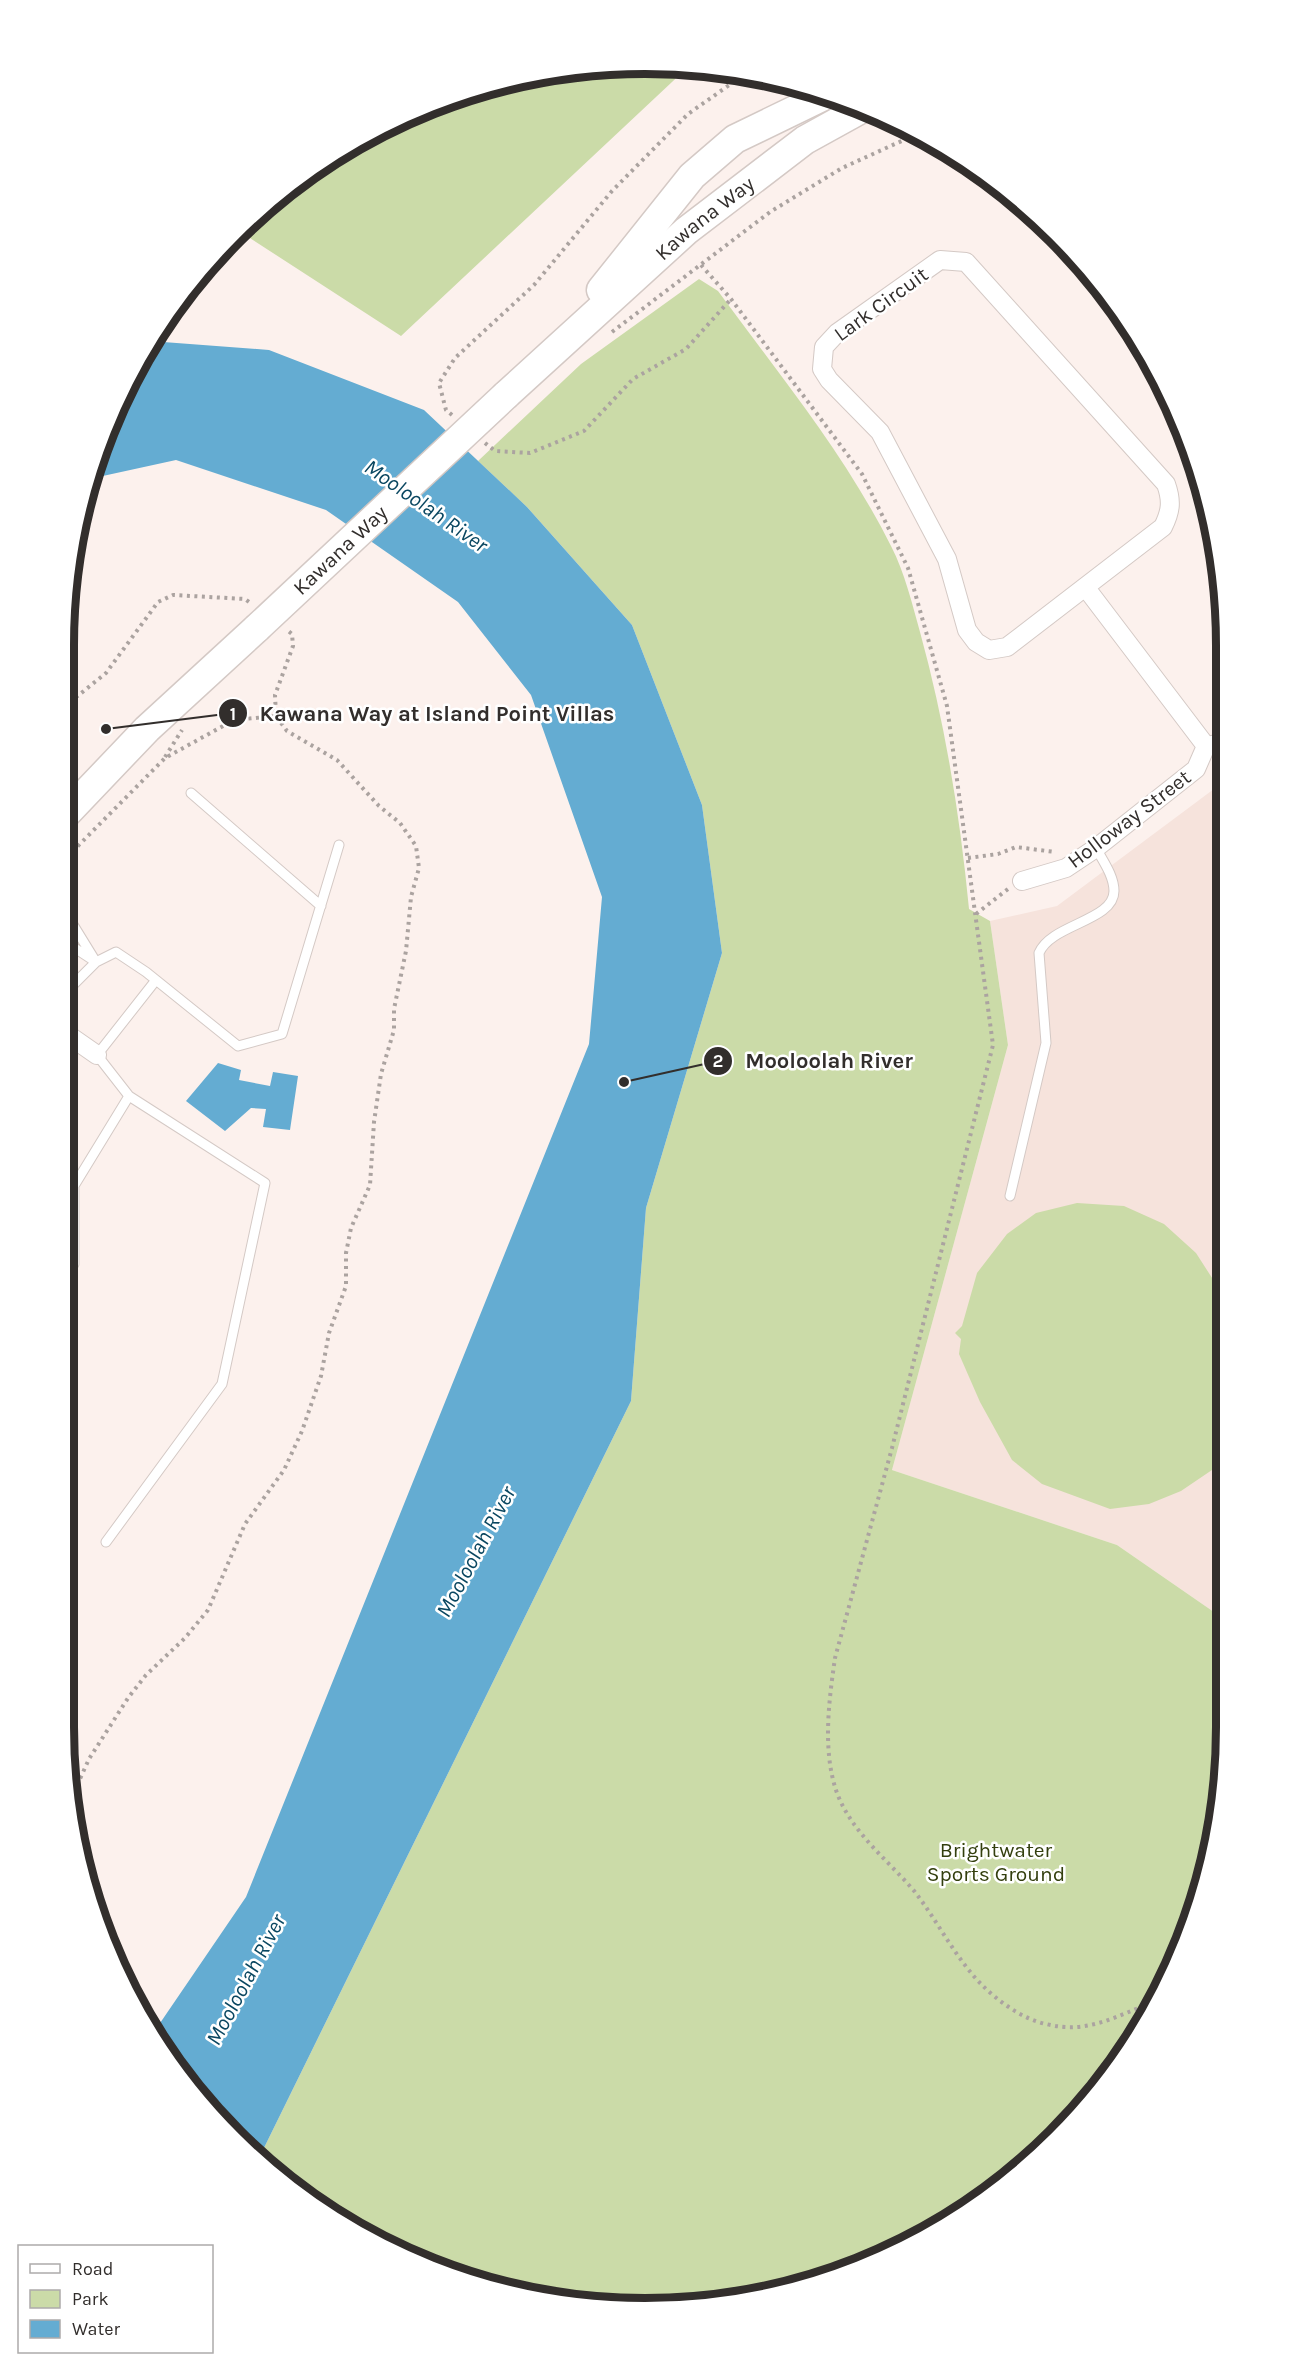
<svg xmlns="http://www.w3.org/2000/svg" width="1289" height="2371" font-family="Karla,sans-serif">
  <rect width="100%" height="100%" fill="#fcf1ed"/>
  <!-- built -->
  <path fill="#f6e3dc" d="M 1222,783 L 1224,1619 L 1117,1545 L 892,1470 L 1008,1045 L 990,921 L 1057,906 Z"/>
  <!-- green -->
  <path fill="#cbdba8" d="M 606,64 L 688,67 L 401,336 L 239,231 L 290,183 L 387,123 L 494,83 Z
    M 699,279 L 718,291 C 778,373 845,454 891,546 C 905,573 912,604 920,632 C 945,723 960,815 969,909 L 990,921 L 1008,1045 L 892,1470 L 1117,1545 L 1224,1619 L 1225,1764 L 1206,1877 L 1148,2017 L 1028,2163 L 867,2264 L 683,2307 L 494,2288 L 322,2210 L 261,2154 L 631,1401 L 646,1208 L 722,953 L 702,805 L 632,625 L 527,507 L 478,461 L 581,364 Z
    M 1077,1203 L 1124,1206 L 1164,1224 L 1196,1253 L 1223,1295 L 1224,1453 L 1212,1470 L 1181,1491 L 1149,1504 L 1110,1509 L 1042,1484 L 1012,1460 L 980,1402 L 959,1354 L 961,1339 L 955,1333 L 962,1326 L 977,1273 L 1007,1234 L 1036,1213 Z"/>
  <!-- water -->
  <path fill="#64acd2" d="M 150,341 L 269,350 L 424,410 L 527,507 L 632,625 L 702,805 L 722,953 L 646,1208 L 631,1401 L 261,2154 L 183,2081 L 156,2029 L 246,1897 L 589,1044 L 602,897 L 531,695 L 458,602 L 326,510 L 176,460 L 89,479 L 141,354 Z
    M 218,1063 L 241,1070 L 239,1080 L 270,1086 L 273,1072 L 298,1076 L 290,1130 L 263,1127 L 266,1109 L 251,1108 L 225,1131 L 186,1101 Z"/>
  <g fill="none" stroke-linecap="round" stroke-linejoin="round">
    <defs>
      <path id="lane" d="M 191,793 L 321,906
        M 64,941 L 96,962 L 64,910
        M 64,994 L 96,962 L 116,952 L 146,972 L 238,1046 L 282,1034 L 339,845
        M 1010,1196 L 1046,1043 L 1039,953 C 1051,924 1114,921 1114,891 C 1114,876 1103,861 1096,848
        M 63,1283 L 74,1264 L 74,1186 L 129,1096 L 97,1055 L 156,980
        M 106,1542 L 222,1384 L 265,1183 L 129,1096"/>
      <path id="street" d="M 940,260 L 966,262 L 1166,484 C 1172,501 1171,511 1163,527 L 1007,647 L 989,650 L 976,642 L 967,630 L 947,559 L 880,432 L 829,380 L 822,369 L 824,347 L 837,333 Z
        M 1086,588 L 1206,746
        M 1022,881 L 1066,868 L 1096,848 L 1196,769 L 1206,746 L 1222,743
        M 64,1032 L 97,1055"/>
      <g id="primary">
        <path d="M 601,290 L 692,176 L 735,139 L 830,93"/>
        <path id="s1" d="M 506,395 L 686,231 L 805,140 L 863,108"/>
        <path d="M 64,816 L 147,729 L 257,628"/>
      </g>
    </defs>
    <!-- lane casing -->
    <use href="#lane" stroke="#d4c9c5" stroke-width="11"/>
    <!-- street casing -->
    <use href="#street" stroke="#d4c9c5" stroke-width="20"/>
    <!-- primary casing -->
    <use href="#primary" stroke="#d4c9c5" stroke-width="31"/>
    <!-- path -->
    <path stroke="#aba3a0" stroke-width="4" stroke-dasharray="3 4.5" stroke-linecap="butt" d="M 701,265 L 731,299 L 862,474 L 908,568 L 947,706 L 993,1045 L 892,1448 L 835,1658 C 829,1700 822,1751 837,1793 C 852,1833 888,1860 915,1892 C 938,1922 955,1957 981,1984 C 998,2001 1022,2019 1046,2024 C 1089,2035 1116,2015 1155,2002
      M 612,332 L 770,212 L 842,168 L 906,139 L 928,138
      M 452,415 L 446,410 L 439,383 L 455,358 L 534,285 L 612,191 L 688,114 L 745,74
      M 485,443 L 495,451 L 530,453 L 584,431 L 633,379 L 686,349 L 731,299
      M 64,707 L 106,673 L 158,602 L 173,595 L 245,599 L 252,604
      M 165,757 L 182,730
      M 968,858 L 998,854 L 1016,847 L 1055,852
      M 64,864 L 71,853 L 165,758 L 234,720 L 276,716
      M 976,914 L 1008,889
      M 74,1792 L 89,1759 L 128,1698 L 146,1675 L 185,1638 L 208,1610 L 245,1524 L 284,1470 L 302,1431 L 321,1376 L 329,1333 L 346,1286 L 346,1253 L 351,1228 L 370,1185 L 374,1122 L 381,1074 L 394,1030 L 394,1009 L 406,951 L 411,897 L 419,868 L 416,846 L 400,823 L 379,806 L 337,760 L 287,731 L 276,716 L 275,695 L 293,646 L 292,634 L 287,630"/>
    <!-- lane -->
    <use href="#lane" stroke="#fff" stroke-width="9"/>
    <!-- street -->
    <use href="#street" stroke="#fff" stroke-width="18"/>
    <!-- primary -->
    <use href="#primary" stroke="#fff" stroke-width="28"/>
    <defs>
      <g id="primary-bridge">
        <path id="s2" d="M 257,628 L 506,395"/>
      </g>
    </defs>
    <!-- primary-bridge casing -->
    <use href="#primary-bridge" stroke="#d4c9c5" stroke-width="31" stroke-linecap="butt"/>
    <!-- primary-bridge -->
    <use href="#primary-bridge" stroke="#fff" stroke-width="28"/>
  </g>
  <g text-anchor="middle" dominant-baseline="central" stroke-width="5" stroke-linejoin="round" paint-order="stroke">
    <!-- street labels -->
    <g font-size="21" fill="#322e2c" stroke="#fff">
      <text stroke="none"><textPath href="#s1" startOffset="266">Kawana Way</textPath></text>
      <text transform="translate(881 304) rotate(-36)">Lark Circuit</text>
      <text stroke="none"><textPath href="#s2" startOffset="114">Kawana Way</textPath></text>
      <text transform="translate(1129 819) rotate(-37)">Holloway Street</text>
    </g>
    <!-- park labels -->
    <g font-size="21" fill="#333f0e" stroke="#fff">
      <text x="996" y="1850">Brightwater<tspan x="996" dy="24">Sports Ground</tspan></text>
    </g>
    <!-- water labels -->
    <g font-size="22" font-style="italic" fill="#0a4761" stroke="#fff">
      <text transform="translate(426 506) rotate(35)">Mooloolah River</text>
      <text transform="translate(476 1552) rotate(-62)">Mooloolah River</text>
      <text transform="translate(246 1980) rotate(-62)">Mooloolah River</text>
    </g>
  </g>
  <!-- crop -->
  <path d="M0 0H1289V2371H0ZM645 74H645A571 571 0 0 1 1216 645V1727A571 571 0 0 1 645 2298H645A571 571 0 0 1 74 1727V645A571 571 0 0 1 645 74Z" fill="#fff" fill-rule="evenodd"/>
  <path fill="none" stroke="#322e2c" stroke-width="8" d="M645 74H645A571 571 0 0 1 1216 645V1727A571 571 0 0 1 645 2298H645A571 571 0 0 1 74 1727V645A571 571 0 0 1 645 74Z"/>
  <!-- callouts -->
  <path fill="none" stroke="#322e2c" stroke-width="2" d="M106 729L233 713M624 1082L718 1061"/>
  <g fill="#322e2c" stroke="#fff" stroke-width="2">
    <circle cx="106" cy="729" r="6"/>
    <circle cx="624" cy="1082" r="6"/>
    <circle cx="233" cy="713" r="15"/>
    <circle cx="718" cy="1061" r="15"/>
  </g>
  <g font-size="18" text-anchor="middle" font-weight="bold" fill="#fff">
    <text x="233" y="720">1</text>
    <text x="718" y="1067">2</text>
  </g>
  <g font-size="22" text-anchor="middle" font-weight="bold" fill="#322e2c" stroke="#fff" stroke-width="5" stroke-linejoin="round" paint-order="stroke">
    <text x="437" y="721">Kawana Way at Island Point Villas</text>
    <text x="829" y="1068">Mooloolah River</text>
  </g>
  <!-- legend -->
  <rect x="18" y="2245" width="195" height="108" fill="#ffffff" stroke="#adabab" stroke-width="1.5"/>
  <rect x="30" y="2264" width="30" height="9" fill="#ffffff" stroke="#adabab" stroke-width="1.5"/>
  <text x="72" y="2275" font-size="18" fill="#322e2c">Road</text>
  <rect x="30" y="2290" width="30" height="18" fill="#cbdba8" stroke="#adabab" stroke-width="1.5"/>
  <text x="72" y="2305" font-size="18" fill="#322e2c">Park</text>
  <rect x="30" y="2320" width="30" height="18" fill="#64acd2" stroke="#adabab" stroke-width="1.5"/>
  <text x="72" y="2335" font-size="18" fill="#322e2c">Water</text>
</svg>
